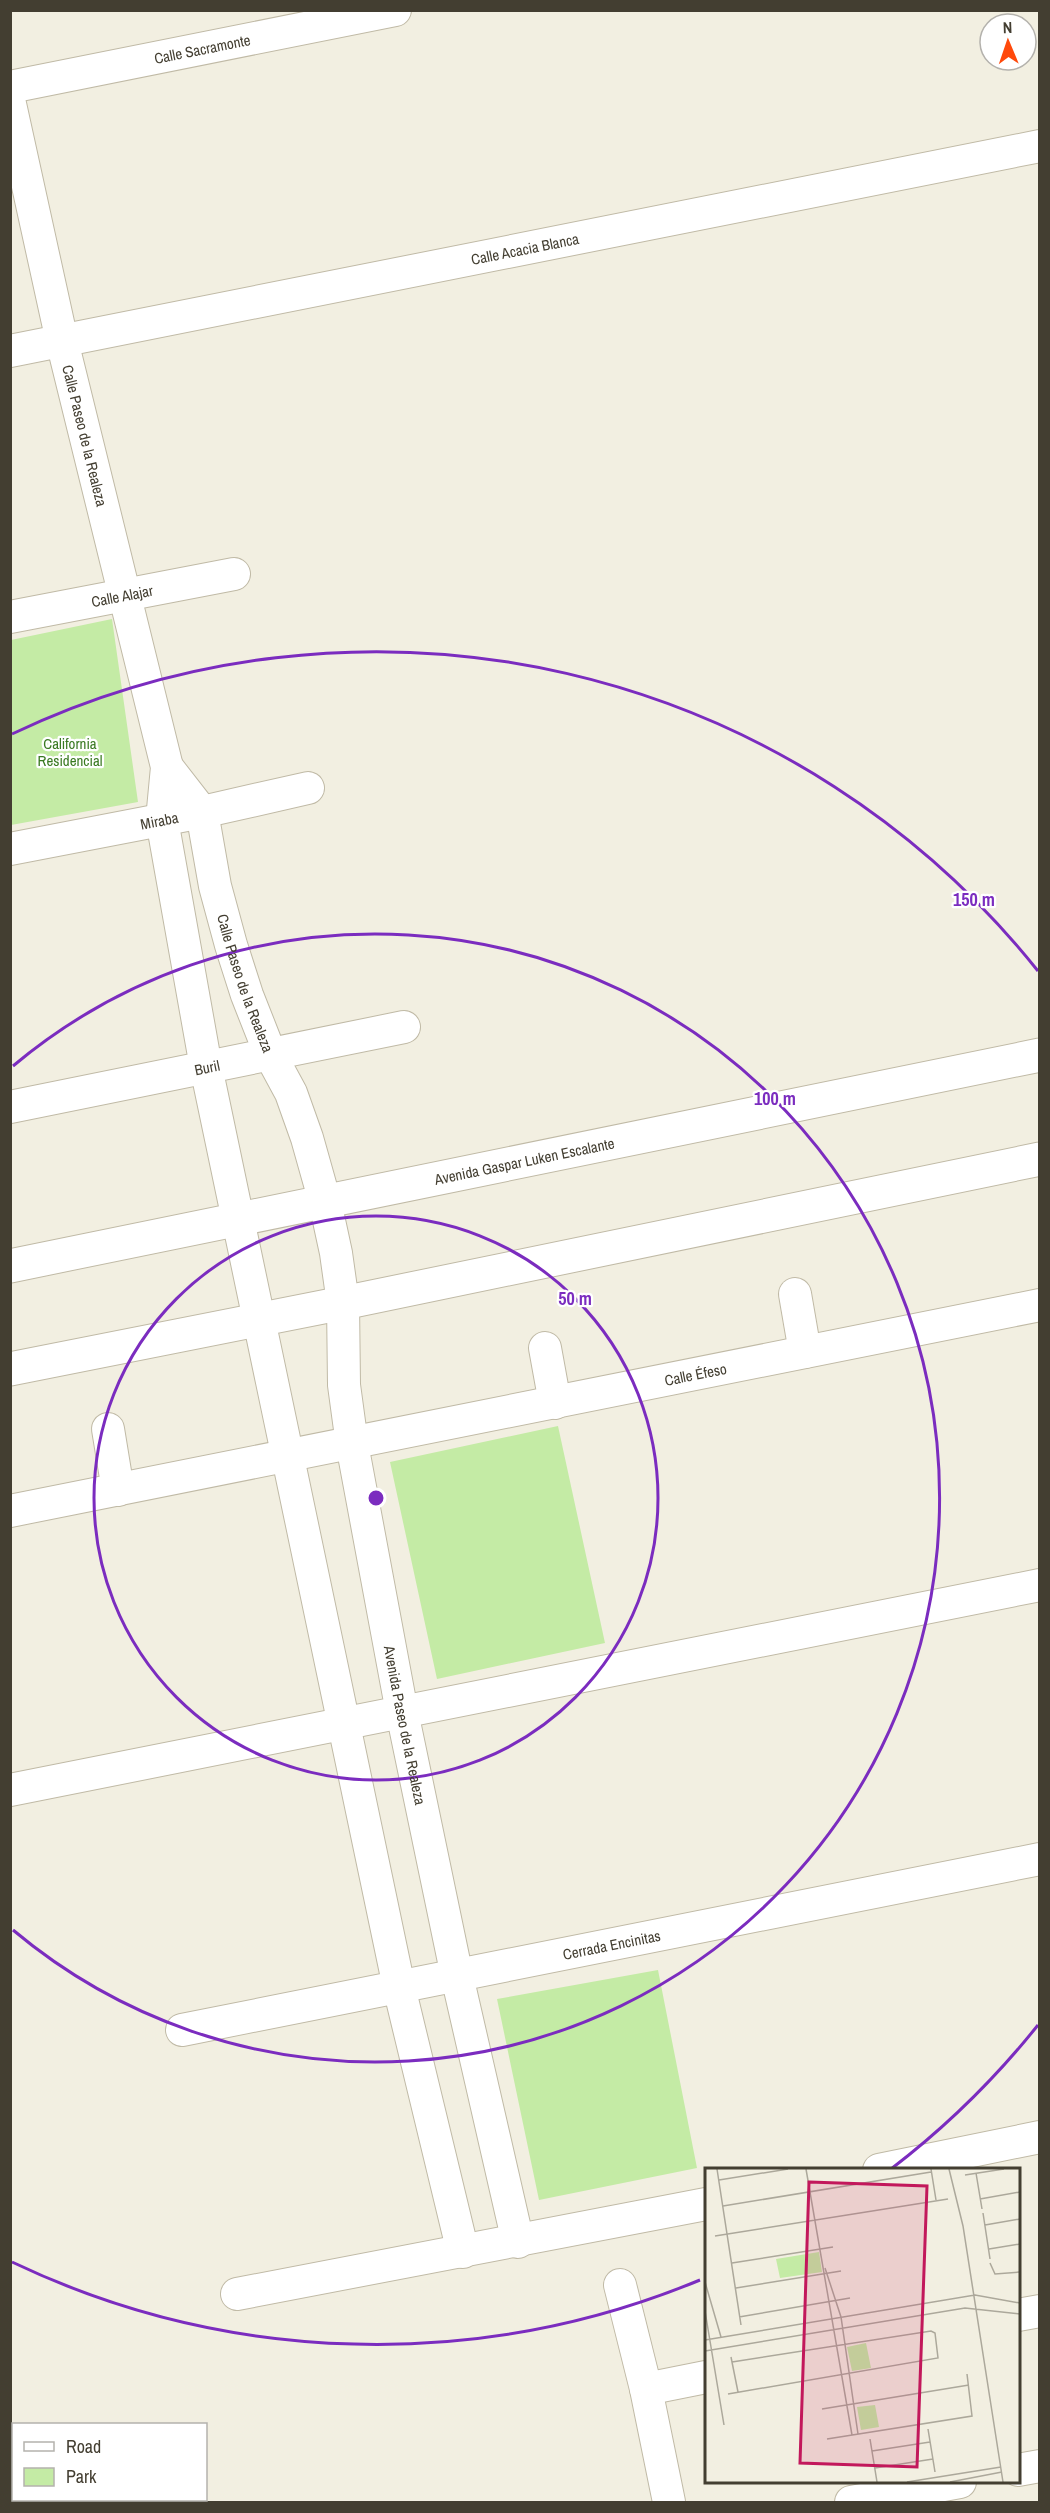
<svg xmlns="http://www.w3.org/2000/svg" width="1050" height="2513" font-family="'Archivo Narrow',sans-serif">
  <rect width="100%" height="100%" fill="#f2efe1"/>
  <!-- green -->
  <path fill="#c4eba5" d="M 112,619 L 138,802 L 11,825 L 11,640 Z
    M 558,1426 L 605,1643 L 437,1679 L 390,1462 Z
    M 658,1970 L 697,2168 L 539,2200 L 497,1999 Z"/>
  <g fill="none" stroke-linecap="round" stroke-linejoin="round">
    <defs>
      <g id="minor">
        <path id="s1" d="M 10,87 L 395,10"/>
        <path id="s2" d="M 10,104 L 62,341 L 167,767 L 162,820 L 206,1067 L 399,1987 L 463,2252"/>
        <path id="s3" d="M 10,351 L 1040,146"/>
        <path id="s4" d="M 10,617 L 234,574"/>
        <path id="s5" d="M 167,767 L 202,812 L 215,886 L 231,945 L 247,995 L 271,1056 L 291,1093 L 307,1138 L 325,1202 L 336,1253 L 343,1303 L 344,1385 L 352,1444 L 402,1712 L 457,1976 L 518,2242"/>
        <path id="s6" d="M 10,849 L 202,812 L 308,788"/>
        <path id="s7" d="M 10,1107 L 404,1027"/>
        <path d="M 795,1294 L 805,1352"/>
        <path d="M 545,1348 L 555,1403"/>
        <path d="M 108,1429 L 118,1490"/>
        <path id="s8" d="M 10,1511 L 1040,1305"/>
        <path d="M 10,1790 L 1040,1585"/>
        <path id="s9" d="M 182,2030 L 1040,1859"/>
        <path d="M 879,2170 L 1040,2137"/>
        <path d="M 620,2285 L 646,2389 L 669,2502"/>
        <path d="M 237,2294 L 706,2204"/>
        <path d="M 1018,2315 L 1040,2311"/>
        <path d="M 646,2389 L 706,2377"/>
        <path d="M 1018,2470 L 1040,2466"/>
        <path d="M 851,2502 L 960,2482"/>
      </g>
      <g id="tertiary">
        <path id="s10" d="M 10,1266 L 1040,1055"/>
        <path d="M 10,1369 L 343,1303 L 1040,1159"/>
      </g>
    </defs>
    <!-- minor casing -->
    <use href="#minor" stroke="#c0baa6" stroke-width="34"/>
    <!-- tertiary casing -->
    <use href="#tertiary" stroke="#c0baa6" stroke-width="35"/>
    <!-- minor -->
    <use href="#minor" stroke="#fff" stroke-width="32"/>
    <!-- tertiary -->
    <use href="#tertiary" stroke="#fff" stroke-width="33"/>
  </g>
  <!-- distance rings -->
  <g fill="none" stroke="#7b2cbf" stroke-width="3">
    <circle cx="376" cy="1498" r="282"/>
    <path d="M13 1066A564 564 0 1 1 13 1930"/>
    <path d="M1038 2025A846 846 0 0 1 891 2169M700 2280A846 846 0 0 1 12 2262M12 734A846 846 0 0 1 1038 971"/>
  </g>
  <g text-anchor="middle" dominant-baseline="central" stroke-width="4.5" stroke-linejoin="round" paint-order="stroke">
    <!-- street labels -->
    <g font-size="15" fill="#433e31" stroke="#fff">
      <text stroke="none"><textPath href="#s1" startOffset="196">Calle Sacramonte</textPath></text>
      <text stroke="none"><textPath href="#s3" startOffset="525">Calle Acacia Blanca</textPath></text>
      <text stroke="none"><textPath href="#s2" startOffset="340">Calle Paseo de la Realeza</textPath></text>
      <text stroke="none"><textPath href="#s4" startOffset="114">Calle Alajar</textPath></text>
      <text stroke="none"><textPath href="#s6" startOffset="152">Miraba</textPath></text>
      <text stroke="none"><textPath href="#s5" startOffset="234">Calle Paseo de la Realeza</textPath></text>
      <text stroke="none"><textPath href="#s7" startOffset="201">Buril</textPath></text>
      <text stroke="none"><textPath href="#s10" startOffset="525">Avenida Gaspar Luken Escalante</textPath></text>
      <text stroke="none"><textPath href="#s8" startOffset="699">Calle Éfeso</textPath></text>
      <text stroke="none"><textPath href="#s5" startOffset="998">Avenida Paseo de la Realeza</textPath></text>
      <text stroke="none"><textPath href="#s9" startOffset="438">Cerrada Encinitas</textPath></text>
    </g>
    <!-- park labels -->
    <g font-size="15" fill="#397921" stroke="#fff">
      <text x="70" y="743">California<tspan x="70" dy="17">Residencial</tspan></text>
    </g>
  </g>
  <!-- overview -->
  <g transform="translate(705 2168)">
    <rect width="315" height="315" fill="#f2efe1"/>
    <path d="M 114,84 L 117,104 L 75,110 L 71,91 ZM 161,175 L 166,200 L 147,203 L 142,179 ZM 170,237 L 174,259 L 156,262 L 152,239 Z" fill="#c4eba5"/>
    <path fill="none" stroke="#aca89b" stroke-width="1.5" d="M 12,1 L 36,157M 101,1 L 147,267M 226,1 L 231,32M 244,1 L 258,58 L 298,314M 271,5 L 277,41M 260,7 L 299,1M 14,12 L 83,1M 275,31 L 315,24M 18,38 L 226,4M 278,45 L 285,91M 280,57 L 315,51M 10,68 L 243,31M 284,81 L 315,76M 27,95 L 128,79M 285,95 L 290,106 L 315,104M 120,100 L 136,149 L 153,266M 0,114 L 16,169M 31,120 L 136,103M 0,143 L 19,257M 34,149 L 145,130M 0,172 L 270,127 L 315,135M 0,183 L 260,140 L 315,146M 26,189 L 33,224M 23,226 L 233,190 L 230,165 L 226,163 L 27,194M 117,241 L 264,217M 223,261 L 230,304M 122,271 L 267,248 L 262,206M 165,271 L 172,314M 167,283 L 225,274M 170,300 L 228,291M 202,314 L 296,299M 245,314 L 297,304"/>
    <path fill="#c2185b" fill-opacity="0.15" stroke="#c2185b" stroke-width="3" d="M 104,14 L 222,18 L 212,299 L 95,295 Z"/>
    <rect width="315" height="315" fill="none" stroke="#433e31" stroke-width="3"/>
  </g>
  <circle cx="376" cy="1498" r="9" fill="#7b2cbf" stroke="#fff" stroke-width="3"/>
  <g font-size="18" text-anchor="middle" font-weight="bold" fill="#7b2cbf" stroke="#fff" stroke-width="4.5" stroke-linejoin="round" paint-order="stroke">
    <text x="974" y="906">150 m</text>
    <text x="775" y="1105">100 m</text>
    <text x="575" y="1305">50 m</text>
  </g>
  <!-- border -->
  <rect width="1050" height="2513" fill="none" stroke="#433e31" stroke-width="24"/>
  <!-- legend -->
  <rect x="12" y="2423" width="195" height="78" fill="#ffffff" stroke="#b4b2ad" stroke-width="1.5"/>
  <rect x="24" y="2442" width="30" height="9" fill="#ffffff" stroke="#b4b2ad" stroke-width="1.5"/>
  <text x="66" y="2453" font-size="18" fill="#433e31">Road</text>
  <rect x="24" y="2468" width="30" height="18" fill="#c4eba5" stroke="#b4b2ad" stroke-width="1.5"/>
  <text x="66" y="2483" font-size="18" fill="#433e31">Park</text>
  <!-- north arrow -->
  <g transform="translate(1008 42) rotate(358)"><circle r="28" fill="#ffffff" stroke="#b4b2ad" stroke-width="1.5"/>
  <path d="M0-4.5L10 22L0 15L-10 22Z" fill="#ff490b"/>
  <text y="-9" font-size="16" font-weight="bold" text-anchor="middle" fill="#433e31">N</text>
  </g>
</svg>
